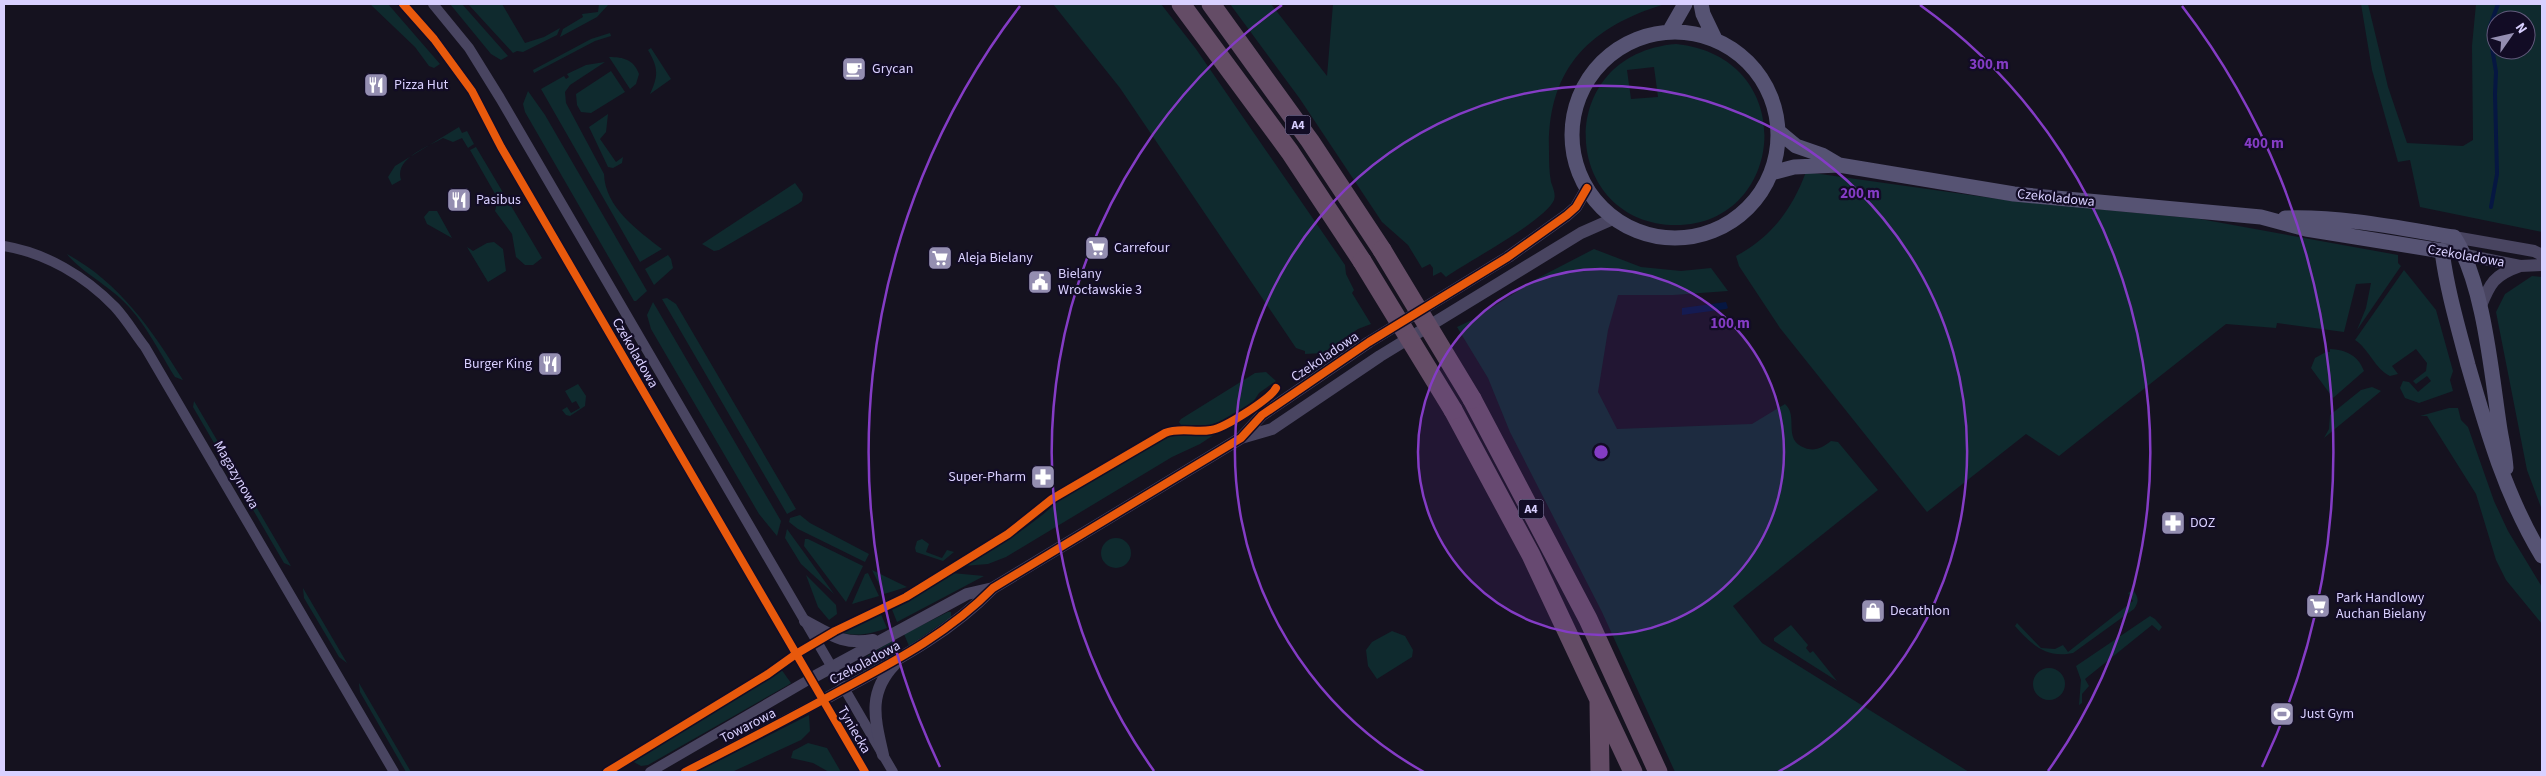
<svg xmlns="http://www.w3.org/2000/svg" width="2546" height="776" font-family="'Source Sans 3',sans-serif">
  <rect width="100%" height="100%" fill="#15121f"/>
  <!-- green -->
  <path fill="#0f2a2e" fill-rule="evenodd" d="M 370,4 L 388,4 L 440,64 L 434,68 L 429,66 L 415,47 Z
    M 450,4 L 462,4 L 508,56 L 501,60 L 491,54 Z
    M 468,4 L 502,4 L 525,43 L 544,37 L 560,28 L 557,35 L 523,52 L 517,51 L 513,53 Z
    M 599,4 L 609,4 L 597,17 L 560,37 L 563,29 L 583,17 L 582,14 L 598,12 Z
    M 1053,4 L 1161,4 L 1196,49 L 1345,265 L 1346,274 L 1354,290 L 1352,293 L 1371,324 L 1358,329 L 1323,353 L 1305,354 L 1305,351 L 1296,348 L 1120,88 Z
    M 1230,4 L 1271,4 L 1327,76 L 1333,4 L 1665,4 C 1589,27 1547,69 1549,151 C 1549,161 1549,172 1551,182 C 1553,188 1556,194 1554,200 C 1544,222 1468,261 1446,277 L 1441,272 L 1433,276 L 1433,268 L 1430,264 L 1422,268 L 1408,245 L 1382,222 L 1300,99 Z
    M 2361,4 L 2368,4 L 2388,87 L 2407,143 L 2463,146 L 2473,140 L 2472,46 L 2476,4 L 2542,4 L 2542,232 L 2420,207 L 2410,160 L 2398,162 L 2372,70 ZM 2496,20 L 2526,20 L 2526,50 L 2496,50 Z
    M 610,33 L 611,36 L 595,41 L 534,73 L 533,70 L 591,39 Z
    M 1676,44 C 1803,57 1786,230 1671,225 C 1560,219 1553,54 1676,44 ZM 1654,67 L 1658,97 L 1631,99 L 1627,70 Z
    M 651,48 L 671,79 L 650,94 C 659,75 658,67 648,50 Z
    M 609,57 C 624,57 634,60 639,74 L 636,84 L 630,89 Z
    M 605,62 L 570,85 L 565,92 L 566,103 L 604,174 C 605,207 637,230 662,249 L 640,262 L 541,89 L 564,76 L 566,79 L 569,77 L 567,74 L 586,65 Z
    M 611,71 L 625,92 L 591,113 L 581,112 L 577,105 L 576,94 Z
    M 528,91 L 545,115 L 647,291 L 636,301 L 634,301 L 525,112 L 523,104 Z
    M 608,114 L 606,132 L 600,139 L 616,162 L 623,157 L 622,163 L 613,168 L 608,167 L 589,127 Z
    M 459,127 L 462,133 L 467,131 L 474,144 L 468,148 L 462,138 L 453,142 L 443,138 C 428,147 394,158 401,180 L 392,185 L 388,177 L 395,166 Z
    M 476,147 L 542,258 L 533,265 L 525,265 L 516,257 L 512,234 L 495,211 L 498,199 L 470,150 Z
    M 1806,172 L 2013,201 L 2200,219 L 2398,255 L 2398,263 L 2401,266 L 2357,330 L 2366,308 L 2371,283 L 2356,284 L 2344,332 L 2277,323 L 2276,328 L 2226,324 L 2059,456 L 2026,434 L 1927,512 L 1780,328 L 1739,266 L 1736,256 C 1772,237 1792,209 1806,172 Z
    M 795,183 L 803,194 L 802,201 L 798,204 L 719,250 L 714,251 L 702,244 Z
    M 429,211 L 437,211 L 452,238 L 427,224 L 424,217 Z
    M 494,242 L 503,249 L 506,271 L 488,282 L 467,247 L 473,251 L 487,243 Z
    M 1594,249 L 1641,267 L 1681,271 L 1711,268 L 1728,291 L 1673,295 L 1618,295 L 1608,330 L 1598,392 L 1617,429 L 1752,424 L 1785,404 C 1799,416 1782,440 1805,448 C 1815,452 1823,447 1831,441 L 1838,442 L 1878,490 L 1733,606 L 1762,643 L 1969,772 L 1675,772 L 1602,612 L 1510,432 L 1488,378 L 1457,327 L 1474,319 L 1538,278 Z
    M 67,254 C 120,283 152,330 183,380 L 175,377 C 158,350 144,320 120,298 C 105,284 77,268 67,254 Z
    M 668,255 L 671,259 L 673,268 L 654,285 L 645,269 Z
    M 2404,270 L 2436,310 L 2453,371 L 2450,380 L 2453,391 L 2419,403 L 2405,398 L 2400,388 L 2403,381 L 2409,382 L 2418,392 L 2431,381 L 2427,376 L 2416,384 L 2413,381 L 2426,371 L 2427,363 L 2416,349 L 2392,366 L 2398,374 L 2390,376 C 2375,369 2369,349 2355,340 Z
    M 2532,276 L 2542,277 L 2542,510 L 2527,470 L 2496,312 L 2505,294 Z
    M 667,298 L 676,304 L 796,509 L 787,514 L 662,299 Z
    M 653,302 L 781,521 L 777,536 L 759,514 L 651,329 L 647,315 Z
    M 2330,349 C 2346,350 2358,355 2364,371 L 2333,398 L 2311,368 L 2315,358 L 2326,352 L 2330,352 Z
    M 1266,372 L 1276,381 L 1259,393 L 1253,402 L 1219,422 L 1210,425 L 1181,425 L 1179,422 L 1181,419 L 1255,373 Z
    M 578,384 L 586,396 L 585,406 L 570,416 L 566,415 L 562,410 L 567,407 L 571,413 L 580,408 L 576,401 L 572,403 L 565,391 Z
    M 2372,387 L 2381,391 L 2324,438 L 2329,429 L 2330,415 L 2361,390 Z
    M 194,401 L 291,566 L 284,563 L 193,407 Z
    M 2449,408 L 2458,408 L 2461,420 L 2468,427 L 2494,501 L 2508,531 L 2542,587 L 2542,624 L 2506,580 L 2496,560 L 2476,494 L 2427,416 L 2420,416 Z
    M 1238,419 L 1200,444 L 1172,457 L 1006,557 L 988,564 L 963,566 C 997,546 1034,526 1062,497 L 1169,434 L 1205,434 L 1219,430 Z
    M 800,515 L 810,523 L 869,554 L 865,562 L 798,529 L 789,522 L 790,518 Z
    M 787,529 L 834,594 L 801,564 L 785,538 Z
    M1101 553a15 15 0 1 1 30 0a15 15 0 1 1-30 0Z
    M 805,539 L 808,539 L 863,566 L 846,602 L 804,546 Z
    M 922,539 L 929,544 L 926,552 L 942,558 L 947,550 L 954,552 L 943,561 L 916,552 L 915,548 L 917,541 Z
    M 872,570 L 907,587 L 884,594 Z
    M 868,573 L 879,596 L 852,604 L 865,574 Z
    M 952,573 L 984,576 L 897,622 L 891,607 Z
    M 806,575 L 836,605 L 837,614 L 829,620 L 818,607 Z
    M 303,588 L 347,663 L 339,657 L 304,598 Z
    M 2133,590 C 2139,598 2139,601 2134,609 L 2073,653 C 2046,659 2031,644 2015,626 L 2017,623 L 2041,648 L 2055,649 L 2063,645 L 2068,652 L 2133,601 L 2128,593 Z
    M 880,612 L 887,628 C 870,634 858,637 840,632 Z
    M 948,612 L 951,612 L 951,617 L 909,646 L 904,634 Z
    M 2150,616 L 2155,619 L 2162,627 L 2159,631 L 2152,625 L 2085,679 L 2089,686 L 2082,694 L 2082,703 L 2079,705 L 2081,680 L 2076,666 Z
    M 1791,625 L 1808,645 L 1806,648 L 1810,653 L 1813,651 L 1837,681 L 1774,641 L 1774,638 Z
    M 1392,631 L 1405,636 L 1413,650 L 1412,657 L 1377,679 L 1368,666 L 1366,650 L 1372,642 Z
    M 894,640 L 900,651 L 864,671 L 852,671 L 851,667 L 854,664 Z
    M2033 684a16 16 0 1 1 32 0a16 16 0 1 1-32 0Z
    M 781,669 L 791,683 L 788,685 L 648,765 L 641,766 L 632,761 Z
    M 359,684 L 359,683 L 411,772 L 406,772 L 360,692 Z
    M 809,715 L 810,731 L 801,740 L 732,772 L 696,772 Z
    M 808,743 L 827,748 L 841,772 L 829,772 L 813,763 L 791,758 L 793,751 Z"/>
  <!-- water -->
  <path fill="#061742" d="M 1726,302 L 1728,308 L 1726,309 L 1682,315 L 1682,308 Z"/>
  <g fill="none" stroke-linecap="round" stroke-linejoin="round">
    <!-- stream -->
    <path stroke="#061742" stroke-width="4" d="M 2491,207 L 2497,174 L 2495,94 L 2496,72 L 2489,29 L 2498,4"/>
    <!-- minor -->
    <path stroke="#494561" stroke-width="10" d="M 403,4 L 434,39 L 472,91 L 501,147 L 865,772
      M 433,4 L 469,48 L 500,98 L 893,772
      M 4,246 C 46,253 85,276 115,307 C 126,319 135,334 145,347 L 394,772
      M 650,772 L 810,679
      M 685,772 L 823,700"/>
    <!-- tertiary -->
    <path stroke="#494561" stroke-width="12" d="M 2442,251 L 2454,237 L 2534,251 L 2542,255
      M 2456,253 L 2520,266 L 2542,265
      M 2480,308 C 2490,283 2494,275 2520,266
      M 1241,438 L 1272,429 L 1380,356 L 1581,233 L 1615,218
      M 805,621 C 831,635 843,645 873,640
      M 810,679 L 967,594 L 993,588
      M 823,700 C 883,667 945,638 993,588 L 1241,438 L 1262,415 L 1309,383 L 1369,342 L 1508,257 L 1567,215 L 1576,207 L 1587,188
      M 883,755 C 875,719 867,693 895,664"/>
    <!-- secondary -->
    <path stroke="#565373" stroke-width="15" d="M 1701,4 L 1703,14 L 1715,39
      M 1669,32 L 1685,4
      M1572 135a103 103 0 1 1 206 0a103 103 0 1 1-206 0Z
      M 1778,131 L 1796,146 L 1822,155 L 1839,165
      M 1771,173 L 1794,167 L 1839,165 L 2014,194 L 2261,217 L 2306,229 L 2442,251 C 2447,290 2458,327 2468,365 C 2487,431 2506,497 2542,556
      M 2285,218 C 2342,216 2399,228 2454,237 C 2483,281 2491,369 2499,423 C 2501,438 2505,453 2506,468"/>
    <!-- motorway -->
    <path stroke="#644c66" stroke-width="19" d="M 1181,4 L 1290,152 L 1362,261
      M 1211,4 L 1310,141 L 1382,250
      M 1472,399 L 1588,619 L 1658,772
      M 1453,410 L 1531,555 L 1633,772
      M 1599,702 L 1600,771"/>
    <!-- motorway-bridge -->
    <path stroke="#644c66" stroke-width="19" d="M 1382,250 L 1472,399
      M 1362,261 L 1453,410"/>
    <defs>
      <path id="cycleway" d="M 403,4 L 434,39 L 472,91 L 501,147 L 865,772
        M 607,772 L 768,674 L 796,654 L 835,631 L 906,597 L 1008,534 L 1052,499 L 1165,433 C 1180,427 1196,433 1211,430 C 1225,428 1270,399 1276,388
        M 685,772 C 738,745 790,718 843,689 C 897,660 950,632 993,588 L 1241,438 L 1262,415 L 1309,383 L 1369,342 L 1508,257 L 1567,215 L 1576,207 L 1587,188"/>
    </defs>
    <!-- cycleway casing -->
    <use href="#cycleway" stroke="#120c25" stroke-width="11"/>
    <!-- cycleway -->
    <use href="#cycleway" stroke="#e8590c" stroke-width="8"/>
  </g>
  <!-- distance rings -->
  <circle cx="1601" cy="452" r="183" fill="#843cc5" fill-opacity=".12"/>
  <g fill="none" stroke="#843cc5" stroke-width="2.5">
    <circle cx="1601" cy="452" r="183"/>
    <path d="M1424 772A366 366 0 1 1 1778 772"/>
    <path d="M1154 771A549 549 0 0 1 1282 5M1920 5A549 549 0 0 1 2048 771"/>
    <path d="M940 767A732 732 0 0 1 1020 6M2182 6A732 732 0 0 1 2262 767"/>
  </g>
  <!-- icons -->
  <defs>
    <symbol id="cafe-square" viewBox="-11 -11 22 22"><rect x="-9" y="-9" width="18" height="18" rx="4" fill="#948eb1" stroke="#120c25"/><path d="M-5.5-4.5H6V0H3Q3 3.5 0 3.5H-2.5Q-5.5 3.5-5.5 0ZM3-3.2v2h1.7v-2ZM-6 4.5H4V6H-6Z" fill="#fff"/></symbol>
    <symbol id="restaurant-square" viewBox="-11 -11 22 22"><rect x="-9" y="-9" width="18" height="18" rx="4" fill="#948eb1" stroke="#120c25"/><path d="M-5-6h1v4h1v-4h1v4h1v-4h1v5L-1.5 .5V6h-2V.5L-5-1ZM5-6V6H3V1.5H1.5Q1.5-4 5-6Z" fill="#fff"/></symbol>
    <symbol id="supermarket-square" viewBox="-11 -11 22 22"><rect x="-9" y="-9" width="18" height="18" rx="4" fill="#948eb1" stroke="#120c25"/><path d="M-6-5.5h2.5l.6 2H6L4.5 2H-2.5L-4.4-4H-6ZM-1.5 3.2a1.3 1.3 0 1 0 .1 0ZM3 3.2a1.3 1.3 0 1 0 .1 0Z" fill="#fff"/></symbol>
    <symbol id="civic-square" viewBox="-11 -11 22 22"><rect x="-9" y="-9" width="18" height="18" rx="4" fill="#948eb1" stroke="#120c25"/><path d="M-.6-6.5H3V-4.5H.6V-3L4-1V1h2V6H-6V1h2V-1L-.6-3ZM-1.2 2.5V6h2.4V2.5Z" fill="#fff"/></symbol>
    <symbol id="pharmacy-square" viewBox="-11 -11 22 22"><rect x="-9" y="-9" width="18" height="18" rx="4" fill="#948eb1" stroke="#120c25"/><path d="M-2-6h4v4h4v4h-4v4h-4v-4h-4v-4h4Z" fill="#fff"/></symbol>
    <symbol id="shop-square" viewBox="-11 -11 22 22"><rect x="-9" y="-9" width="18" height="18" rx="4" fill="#948eb1" stroke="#120c25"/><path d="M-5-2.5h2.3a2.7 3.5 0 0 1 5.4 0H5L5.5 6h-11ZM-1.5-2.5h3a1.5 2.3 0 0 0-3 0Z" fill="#fff"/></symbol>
    <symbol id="stadium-square" viewBox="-11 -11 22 22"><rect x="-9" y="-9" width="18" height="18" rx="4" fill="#948eb1" stroke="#120c25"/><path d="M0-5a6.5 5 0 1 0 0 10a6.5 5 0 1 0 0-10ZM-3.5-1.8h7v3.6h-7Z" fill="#fff"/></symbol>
  </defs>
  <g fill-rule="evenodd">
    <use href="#cafe-square" x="840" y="55" width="28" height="28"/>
    <use href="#restaurant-square" x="362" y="71" width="28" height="28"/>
    <use href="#restaurant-square" x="445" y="186" width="28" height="28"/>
    <use href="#supermarket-square" x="1083" y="234" width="28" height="28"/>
    <use href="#supermarket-square" x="926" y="244" width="28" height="28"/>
    <use href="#civic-square" x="1026" y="268" width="28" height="28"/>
    <use href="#restaurant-square" x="536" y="350" width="28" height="28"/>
    <use href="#pharmacy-square" x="1029" y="463" width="28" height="28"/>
    <use href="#pharmacy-square" x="2159" y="509" width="28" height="28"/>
    <use href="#supermarket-square" x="2304" y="592" width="28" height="28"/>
    <use href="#shop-square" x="1859" y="597" width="28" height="28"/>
    <use href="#stadium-square" x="2268" y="700" width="28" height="28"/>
  </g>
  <g text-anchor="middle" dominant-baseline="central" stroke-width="4.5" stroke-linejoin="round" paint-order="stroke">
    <!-- shield labels -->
    <g fill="#120c25" stroke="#9d95be" stroke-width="1">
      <rect x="1285.5" y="115.5" width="25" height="19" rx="4"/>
      <rect x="1518.5" y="499.5" width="25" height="19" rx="4"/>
    </g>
    <g font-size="12" font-weight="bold" fill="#d9d0ff">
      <text x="1298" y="125">A4</text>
      <text x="1531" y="509">A4</text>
    </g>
    <!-- poi labels -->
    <g font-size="14" fill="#d9d0ff" stroke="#120c25" text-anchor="start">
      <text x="872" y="69">Grycan</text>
      <text x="394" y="85">Pizza Hut</text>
      <text x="476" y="200">Pasibus</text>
      <text x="1114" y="248">Carrefour</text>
      <text x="958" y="258">Aleja Bielany</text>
      <text x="1058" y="274">Bielany<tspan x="1058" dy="16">Wrocławskie 3</tspan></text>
      <text x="532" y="364" text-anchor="end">Burger King</text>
      <text x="1026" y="477" text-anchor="end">Super-Pharm</text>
      <text x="2190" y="523">DOZ</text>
      <text x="2336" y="598">Park Handlowy<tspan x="2336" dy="16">Auchan Bielany</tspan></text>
      <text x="1890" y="611">Decathlon</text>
      <text x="2300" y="714">Just Gym</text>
    </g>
    <!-- street labels -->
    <g font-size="14" fill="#d9d0ff" stroke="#120c25">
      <text transform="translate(2056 198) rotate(6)">Czekoladowa</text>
      <text transform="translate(2466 256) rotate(10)">Czekoladowa</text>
      <text transform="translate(635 353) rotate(60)">Czekoladowa</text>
      <text transform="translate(1325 357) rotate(-34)">Czekoladowa</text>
      <text transform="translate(236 475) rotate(60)">Magazynowa</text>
      <text transform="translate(865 663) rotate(-28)">Czekoladowa</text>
      <text transform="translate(748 726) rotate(-27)">Towarowa</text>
      <text transform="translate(854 730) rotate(60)">Tyniecka</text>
    </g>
  </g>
  <circle cx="1601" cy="452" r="8" fill="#843cc5" stroke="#120c25" stroke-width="2.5"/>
  <g font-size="15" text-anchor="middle" font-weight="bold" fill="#843cc5" stroke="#120c25" stroke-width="4.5" stroke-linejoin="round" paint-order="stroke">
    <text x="1989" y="69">300 m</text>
    <text x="2264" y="148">400 m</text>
    <text x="1860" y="198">200 m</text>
    <text x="1730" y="328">100 m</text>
  </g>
  <!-- border -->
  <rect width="2546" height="776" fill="none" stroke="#d9d0ff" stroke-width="10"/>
  <!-- north arrow -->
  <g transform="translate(2511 35) rotate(56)"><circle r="24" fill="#120c25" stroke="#625a7c"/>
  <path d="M0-4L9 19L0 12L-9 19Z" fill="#948eb1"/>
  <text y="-8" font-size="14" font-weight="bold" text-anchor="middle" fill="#d9d0ff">N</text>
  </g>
</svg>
